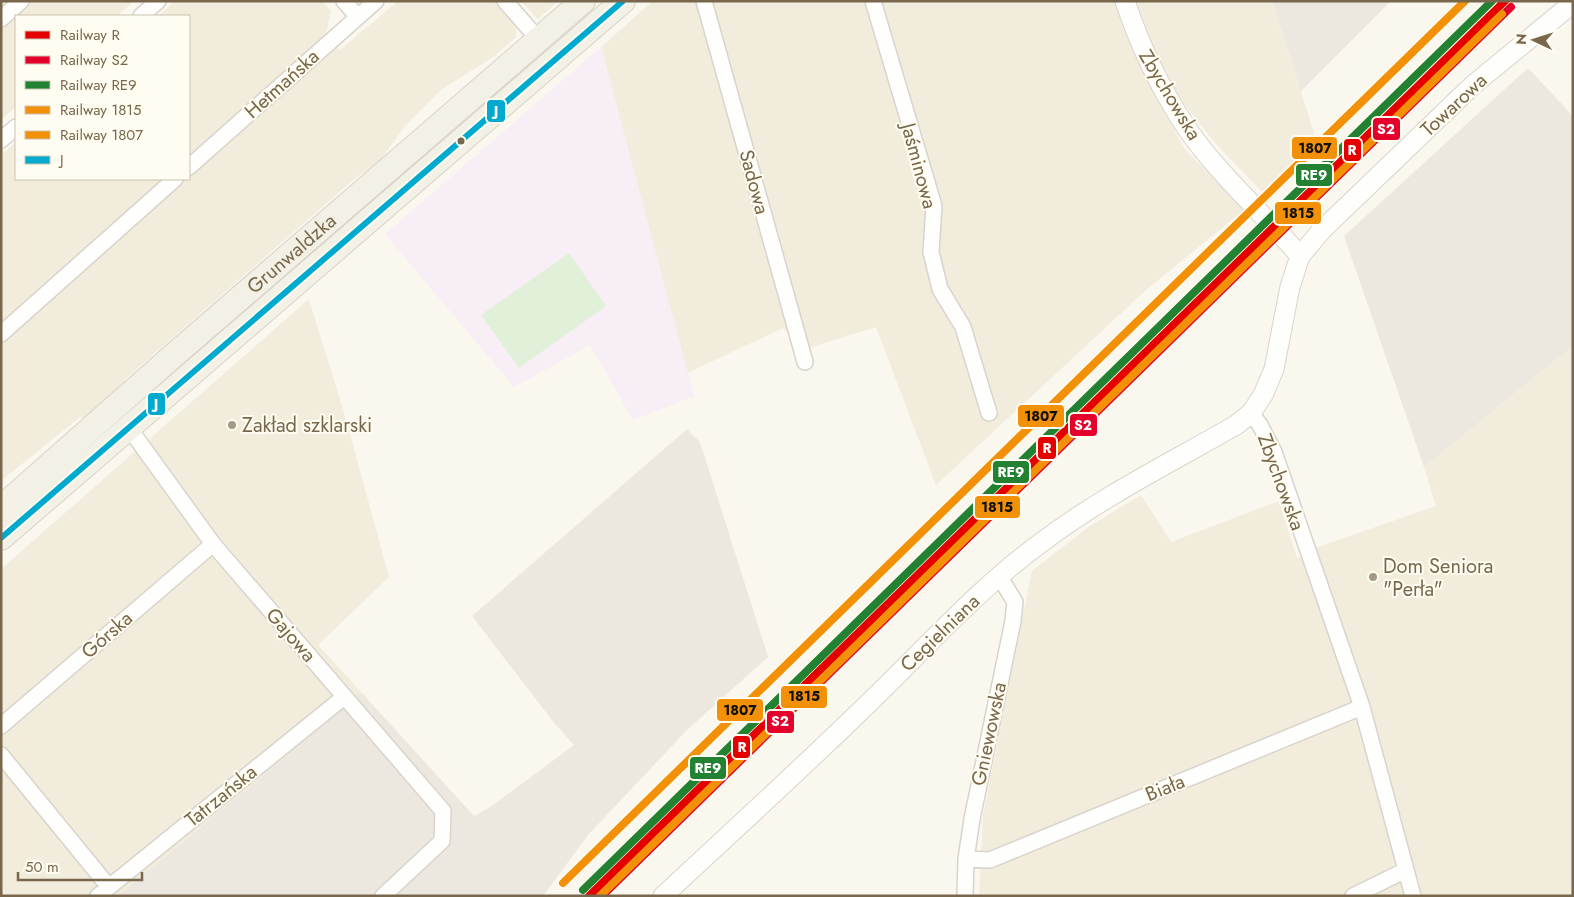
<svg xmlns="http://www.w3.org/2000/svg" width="1574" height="897" font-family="Jost,sans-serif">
  <rect width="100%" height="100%" fill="#f9f7ee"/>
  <!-- residential -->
  <path fill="#f2ecdc" d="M 1,1 L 134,1 L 117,16 L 16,16 L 16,107 L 1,120 Z
    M 175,1 L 322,1 L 331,11 L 326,34 L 340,50 L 398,1 L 494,1 L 516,28 L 516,37 L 493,57 L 441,90 L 405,126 L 379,162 L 358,176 L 124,380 L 125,382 L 83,419 L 80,417 L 1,481 L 1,155 L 16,142 L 16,179 L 189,179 L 189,16 L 158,16 Z
    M 521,1 L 558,1 L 538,19 Z
    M 653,1 L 1116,1 L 1135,53 L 1184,148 L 1244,210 L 1146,290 L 936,485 L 876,327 L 805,349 L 783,328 L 687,373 L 601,47 Z
    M 1137,1 L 1272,1 L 1318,145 L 1310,158 L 1269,199 L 1216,144 L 1185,105 L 1152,53 Z
    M 309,299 L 345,416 L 389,577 L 318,645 L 362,693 L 118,896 L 1,896 L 1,569 Z
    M 1573,346 L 1573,896 L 979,896 L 983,815 L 1032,571 L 1087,528 L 1141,495 L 1171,542 L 1279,501 L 1297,558 L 1321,546 L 1436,506 L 1424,467 Z"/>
  <!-- industrial -->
  <path fill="#ece8df" d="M 1272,1 L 1391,1 L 1301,91 Z
    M 1528,68 L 1573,116 L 1573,346 L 1424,467 L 1344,236 Z
    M 687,429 L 700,442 L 768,657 L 687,730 L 588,835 L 543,896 L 118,896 L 362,693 L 474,816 L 489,808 L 574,745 L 555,724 L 472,616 Z"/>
  <!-- education -->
  <path fill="#f8eef5" d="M 601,47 L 694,396 L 633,420 L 590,345 L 514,387 L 385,234 Z"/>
  <!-- green -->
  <path fill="#e1f0d9" d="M 569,253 L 606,306 L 519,368 L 481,315 Z"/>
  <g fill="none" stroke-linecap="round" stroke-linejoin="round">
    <defs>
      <path id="minor" d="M 344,1 L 358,17
        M 505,1 L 539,40
        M 704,1 L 805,362
        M 873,1 L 934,206 L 931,252 L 940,289 L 963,327 L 989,413
        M 141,16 L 158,1
        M 1,19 L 21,1
        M 1,140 L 16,127
        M 189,167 L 376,1
        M 1,334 L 175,179
        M 1251,413 L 1260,425 L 1274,452 L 1362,707 L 1413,896
        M 129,428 L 213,544 L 443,811 L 442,841 L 383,896
        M 1,726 L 213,544
        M 1,755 L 109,887
        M 966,859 L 990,860 L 1362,707
        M 98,896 L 344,697
        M 965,896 L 966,859 L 972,819 L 1013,621 L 1015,602 L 999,576
        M 1353,896 L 1406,870"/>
      <path id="tertiary" d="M 1125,1 C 1140,46 1160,88 1186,127 C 1218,174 1263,213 1300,256
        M 663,896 C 736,828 810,761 881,691 C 933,640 983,585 1042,542 C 1103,496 1170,463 1236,425 L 1251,413 L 1263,395 L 1274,369 L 1290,287 L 1300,256 L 1322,230 L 1473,85 L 1573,3"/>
      <g id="primary">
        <path id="s1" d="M 1,508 L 174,355 L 583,1"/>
        <path d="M 1,538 L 623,1"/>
      </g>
    </defs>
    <!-- minor casing -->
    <use href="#minor" stroke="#d8d4cc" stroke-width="18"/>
    <!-- tertiary casing -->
    <use href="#tertiary" stroke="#d8d4cc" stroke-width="21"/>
    <!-- primary casing -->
    <use href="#primary" stroke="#d7d2c7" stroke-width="26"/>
    <!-- minor -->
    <use href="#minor" stroke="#fefefc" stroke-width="15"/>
    <!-- tertiary -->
    <use href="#tertiary" stroke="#fefefc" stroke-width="19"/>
    <!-- primary -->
    <use href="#primary" stroke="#f3f1e6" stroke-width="24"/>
    <defs>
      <path id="bus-1" d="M 1,538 L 623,1"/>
    </defs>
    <!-- bus-1 casing -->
    <use href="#bus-1" stroke="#fffdf1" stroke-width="10"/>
    <!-- bus-1 -->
    <use href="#bus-1" stroke="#00a9ce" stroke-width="6"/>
    <defs>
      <path id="rail-1" d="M 589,896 L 1505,1"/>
      <path id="rail-2" d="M 602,896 L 1511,7"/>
      <path id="rail-3" d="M 583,890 L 1492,1"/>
      <path id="rail-4" d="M 600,896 L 1502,14"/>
      <path id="rail-5" d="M 563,883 L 1465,1"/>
    </defs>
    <!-- rail-1 casing -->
    <use href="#rail-1" stroke="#fffdf1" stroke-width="11"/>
    <!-- rail-2 casing -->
    <use href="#rail-2" stroke="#fffdf1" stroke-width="11"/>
    <!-- rail-3 casing -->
    <use href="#rail-3" stroke="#fffdf1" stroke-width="11"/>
    <!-- rail-4 casing -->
    <use href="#rail-4" stroke="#fffdf1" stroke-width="11"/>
    <!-- rail-5 casing -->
    <use href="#rail-5" stroke="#fffdf1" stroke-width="11"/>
    <!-- rail-1 -->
    <use href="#rail-1" stroke="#e50000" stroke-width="8"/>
    <!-- rail-2 -->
    <use href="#rail-2" stroke="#e4002b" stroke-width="8"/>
    <!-- rail-3 -->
    <use href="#rail-3" stroke="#238132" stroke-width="8"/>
    <!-- rail-4 -->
    <use href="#rail-4" stroke="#f29008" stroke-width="8"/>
    <!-- rail-5 -->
    <use href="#rail-5" stroke="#f29008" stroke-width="8"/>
  </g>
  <!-- markers -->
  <circle fill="#78674c" stroke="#fffdf1" stroke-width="2" cx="461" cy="141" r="4.5"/>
  <g fill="#a59985" stroke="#fffdf1" stroke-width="2">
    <circle cx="232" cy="425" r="5"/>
    <circle cx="1373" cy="577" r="5"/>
  </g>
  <g text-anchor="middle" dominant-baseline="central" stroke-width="4" stroke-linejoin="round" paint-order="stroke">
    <!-- street labels -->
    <g font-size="20" fill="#78674c" stroke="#fffdf1">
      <text transform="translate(282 84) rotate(-42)">Hetmańska</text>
      <text transform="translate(1170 95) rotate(59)">Zbychowska</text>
      <text transform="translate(1454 105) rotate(-43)">Towarowa</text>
      <text transform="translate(919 166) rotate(75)">Jaśminowa</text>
      <text transform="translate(754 182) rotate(75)">Sadowa</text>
      <text stroke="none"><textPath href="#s1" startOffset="386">Grunwaldzka</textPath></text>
      <text transform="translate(1281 482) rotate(70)">Zbychowska</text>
      <text transform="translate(940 633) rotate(-44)">Cegielniana</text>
      <text transform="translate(107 635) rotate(-41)">Górska</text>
      <text transform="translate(291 635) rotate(49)">Gajowa</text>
      <text transform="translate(989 734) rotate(-78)">Gniewowska</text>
      <text transform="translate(1165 788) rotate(-22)">Biała</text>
      <text transform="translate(221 796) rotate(-39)">Tatrzańska</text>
    </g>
    <!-- poi labels -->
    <g font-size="20" fill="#78674c" stroke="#fffdf1" text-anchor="start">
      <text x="242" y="425">Zakład szklarski</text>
      <text x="1383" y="566">Dom Seniora<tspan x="1383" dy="23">"Perła"</tspan></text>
    </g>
  </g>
  <g stroke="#fffdf1" stroke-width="2">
    <rect x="486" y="99" width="20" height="24" rx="5" fill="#00a9ce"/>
    <rect x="1372" y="117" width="29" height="24" rx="5" fill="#e4002b"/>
    <rect x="1291" y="136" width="47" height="24" rx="5" fill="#f29008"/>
    <rect x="1343" y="138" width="19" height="24" rx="5" fill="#e50000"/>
    <rect x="1295" y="163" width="38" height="24" rx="5" fill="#238132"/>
    <rect x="1274" y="201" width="48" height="24" rx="5" fill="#f29008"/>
    <rect x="147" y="392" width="19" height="24" rx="5" fill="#00a9ce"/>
    <rect x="1017" y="404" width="48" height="24" rx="5" fill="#f29008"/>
    <rect x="1069" y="413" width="29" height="24" rx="5" fill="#e4002b"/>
    <rect x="1037" y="436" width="20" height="24" rx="5" fill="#e50000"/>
    <rect x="992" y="460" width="38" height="24" rx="5" fill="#238132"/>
    <rect x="974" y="495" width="47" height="24" rx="5" fill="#f29008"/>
    <rect x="780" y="685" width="48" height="24" rx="5" fill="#f29008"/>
    <rect x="716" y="698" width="48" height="24" rx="5" fill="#f29008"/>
    <rect x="766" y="710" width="29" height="24" rx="5" fill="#e4002b"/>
    <rect x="732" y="735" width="19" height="24" rx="5" fill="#e50000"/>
    <rect x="689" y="756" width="38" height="24" rx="5" fill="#238132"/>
  </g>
  <g font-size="14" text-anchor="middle" font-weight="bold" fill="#fff">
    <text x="496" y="116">J</text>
    <text x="1386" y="134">S2</text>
    <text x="1352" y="155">R</text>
    <text x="1314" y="180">RE9</text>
    <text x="156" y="409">J</text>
    <text x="1083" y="430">S2</text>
    <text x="1047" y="453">R</text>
    <text x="1011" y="477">RE9</text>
    <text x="780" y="726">S2</text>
    <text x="742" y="752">R</text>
    <text x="708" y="773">RE9</text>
  </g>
  <g font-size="14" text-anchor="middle" font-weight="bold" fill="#111">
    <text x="1315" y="153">1807</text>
    <text x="1298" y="218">1815</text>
    <text x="1041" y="421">1807</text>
    <text x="997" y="512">1815</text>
    <text x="804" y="701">1815</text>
    <text x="740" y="715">1807</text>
  </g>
  <!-- border -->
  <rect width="1574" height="897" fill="none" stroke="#78674c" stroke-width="5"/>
  <!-- legend -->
  <rect x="15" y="15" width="175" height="165" fill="#fffdf1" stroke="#c9c1af"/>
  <rect x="25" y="31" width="25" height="8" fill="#e50000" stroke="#c9c1af"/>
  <text x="60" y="40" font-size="15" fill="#78674c">Railway R</text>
  <rect x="25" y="56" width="25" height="8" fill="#e4002b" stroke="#c9c1af"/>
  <text x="60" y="65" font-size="15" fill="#78674c">Railway S2</text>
  <rect x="25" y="81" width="25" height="8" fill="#238132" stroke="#c9c1af"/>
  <text x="60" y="90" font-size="15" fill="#78674c">Railway RE9</text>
  <rect x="25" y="106" width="25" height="8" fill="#f29008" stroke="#c9c1af"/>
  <text x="60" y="115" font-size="15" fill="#78674c">Railway 1815</text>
  <rect x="25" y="131" width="25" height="8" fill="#f29008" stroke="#c9c1af"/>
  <text x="60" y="140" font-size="15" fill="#78674c">Railway 1807</text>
  <rect x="25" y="156" width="25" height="8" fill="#00a9ce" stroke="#c9c1af"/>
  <text x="60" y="165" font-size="15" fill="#78674c">J</text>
  <!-- north arrow -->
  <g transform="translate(1534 40) rotate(274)" stroke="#fffdf1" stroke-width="4" paint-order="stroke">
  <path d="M0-4L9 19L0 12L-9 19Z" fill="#78674c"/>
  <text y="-8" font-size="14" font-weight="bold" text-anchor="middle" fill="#78674c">N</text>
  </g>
  <!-- scale -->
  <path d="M18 872v8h124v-8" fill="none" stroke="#78674c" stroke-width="2.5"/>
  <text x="25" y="872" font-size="15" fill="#78674c" stroke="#fffdf1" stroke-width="4" paint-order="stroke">50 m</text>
</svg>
